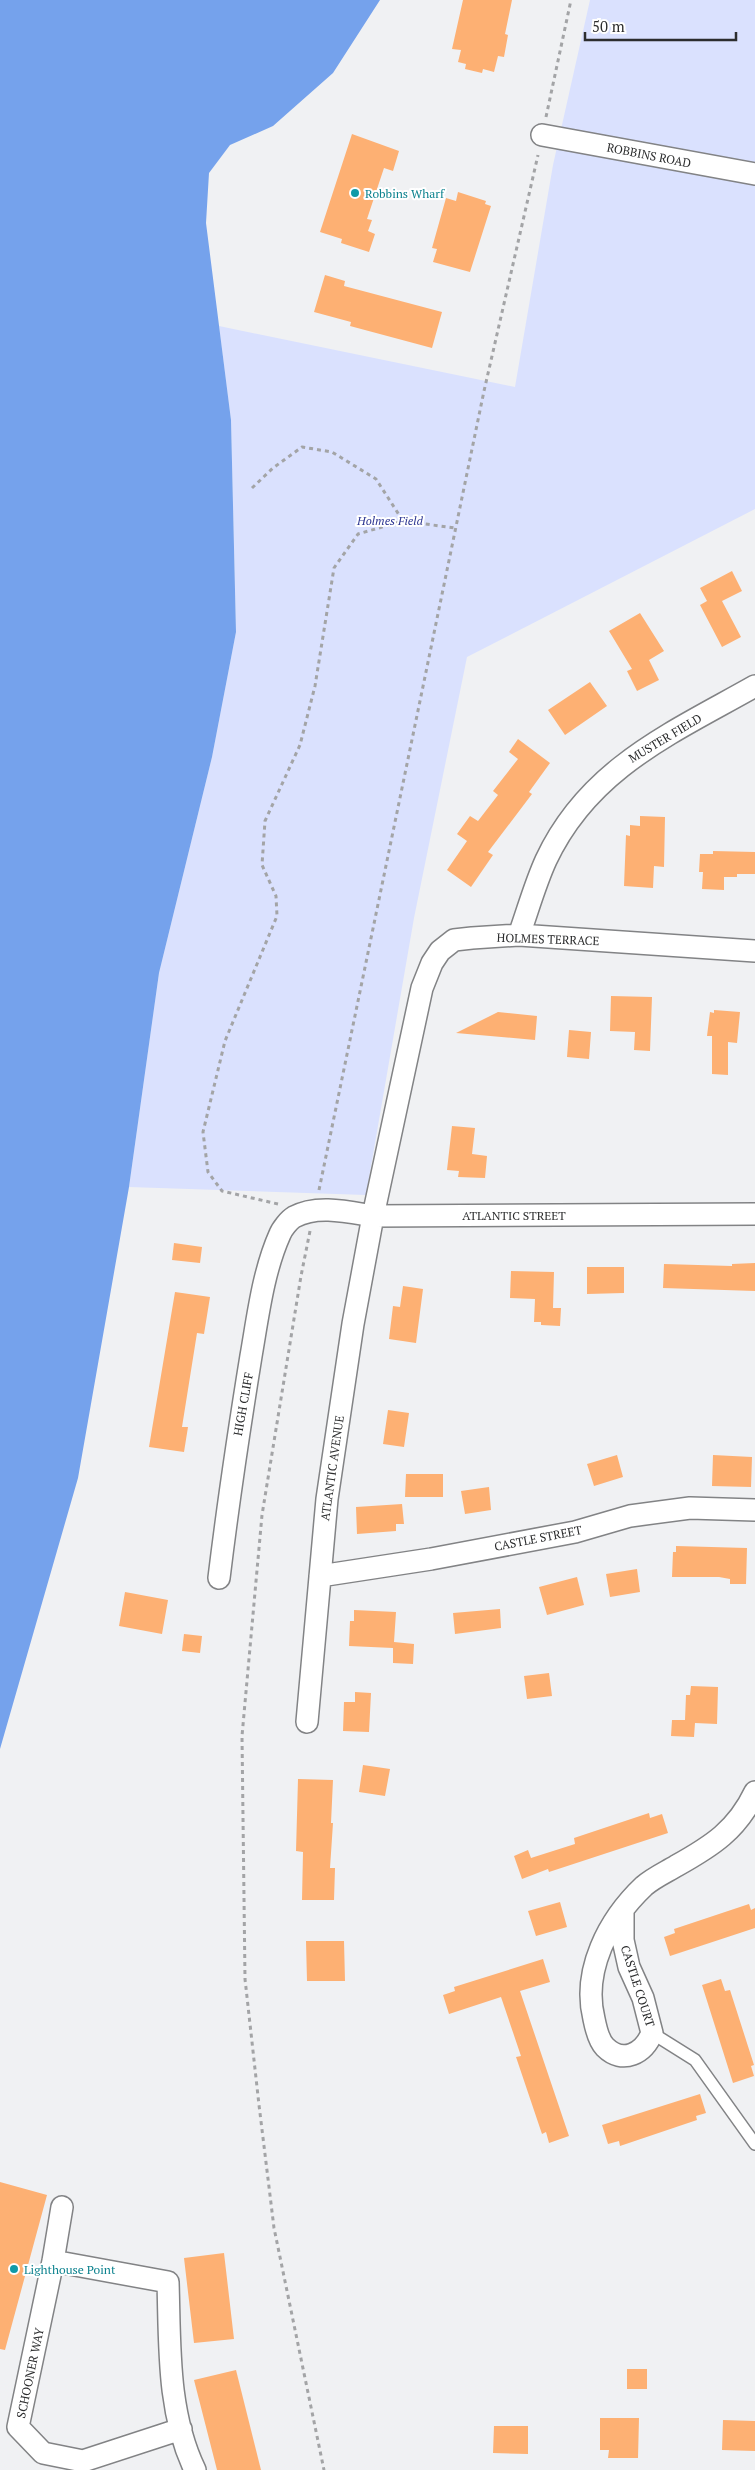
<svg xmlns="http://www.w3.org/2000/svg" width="755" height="2470" font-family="'PT Serif',serif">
  <rect width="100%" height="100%" fill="#f0f1f3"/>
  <!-- green -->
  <path fill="#dae1fe" d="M 590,0 L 755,0 L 755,509 L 467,657 L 414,918 L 366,1195 L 129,1187 L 159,973 L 212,757 L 236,632 L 231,420 L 219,326 L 515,387 L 553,165 Z"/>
  <!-- water -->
  <path fill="#75a2ec" d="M 0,0 L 380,0 L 333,73 L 273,126 L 230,145 L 209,173 L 206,223 L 231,420 L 236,632 L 212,757 L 159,973 L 129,1187 L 78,1478 L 0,1749 Z"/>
  <!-- building -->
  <path fill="#fdb073" d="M 463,0 L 512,0 L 505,34 L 508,35 L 504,57 L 498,56 L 494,72 L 483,69 L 482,73 L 465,69 L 466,64 L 458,62 L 461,50 L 452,49 Z
    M 352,134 L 399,151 L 393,171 L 384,168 L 367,219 L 372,220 L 368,231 L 375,234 L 369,252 L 341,243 L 342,239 L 320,232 Z
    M 458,192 L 486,201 L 485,204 L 491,206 L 470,272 L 433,262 L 437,249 L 432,248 L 446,198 L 456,201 Z
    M 325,275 L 345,281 L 344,286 L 442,312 L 432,348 L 350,326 L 351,322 L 314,312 Z
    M 732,571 L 742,591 L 722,601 L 741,637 L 722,647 L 700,605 L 707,601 L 700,588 Z
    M 640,613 L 664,651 L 649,660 L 659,680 L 637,691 L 627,671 L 632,669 L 609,631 Z
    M 590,682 L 607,706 L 565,735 L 548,710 Z
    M 518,739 L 550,763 L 529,792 L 532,794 L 488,852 L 493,855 L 471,887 L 447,870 L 467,841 L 457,834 L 470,816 L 478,821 L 498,795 L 493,791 L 518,759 L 509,752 Z
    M 640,816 L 665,817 L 664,867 L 654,866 L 653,888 L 624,886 L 626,835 L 630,836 L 630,825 L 640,826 Z
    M 713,851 L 755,852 L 755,874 L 737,874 L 737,877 L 724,877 L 724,890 L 702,889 L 703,872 L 699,872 L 700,854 L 713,854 Z
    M 611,996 L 652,997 L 650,1051 L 634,1050 L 635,1032 L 610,1031 Z
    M 714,1010 L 740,1012 L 737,1043 L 728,1042 L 728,1075 L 712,1074 L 712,1036 L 707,1036 L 710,1012 L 714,1013 Z
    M 498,1012 L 537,1016 L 535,1040 L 456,1033 Z
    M 569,1030 L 591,1032 L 589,1059 L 567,1057 Z
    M 452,1126 L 475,1128 L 472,1154 L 487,1156 L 485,1178 L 458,1177 L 459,1171 L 447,1170 Z
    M 174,1243 L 202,1247 L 200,1263 L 172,1260 Z
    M 755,1263 L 755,1291 L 663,1288 L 664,1264 L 732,1266 L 732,1264 Z
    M 587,1267 L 624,1267 L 624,1293 L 587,1294 Z
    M 511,1271 L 554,1272 L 553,1308 L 561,1308 L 560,1326 L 541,1325 L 541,1322 L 534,1322 L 535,1299 L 510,1298 Z
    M 403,1286 L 423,1289 L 416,1343 L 389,1339 L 393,1306 L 400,1307 Z
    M 175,1292 L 210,1297 L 204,1334 L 197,1333 L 182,1427 L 188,1427 L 184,1452 L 149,1447 Z
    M 388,1410 L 409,1413 L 404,1447 L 383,1444 Z
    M 617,1455 L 623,1477 L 594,1486 L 587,1464 Z
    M 713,1455 L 752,1457 L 751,1487 L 712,1486 Z
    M 406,1474 L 443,1474 L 443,1497 L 405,1497 Z
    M 489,1487 L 491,1510 L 465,1514 L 461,1491 Z
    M 402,1504 L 404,1524 L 396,1524 L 396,1531 L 357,1534 L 356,1507 Z
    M 676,1546 L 747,1548 L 746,1584 L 730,1584 L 730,1579 L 719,1577 L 672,1577 L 673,1552 L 676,1552 Z
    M 637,1569 L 640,1592 L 610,1597 L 606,1574 Z
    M 577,1577 L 584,1605 L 547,1615 L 539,1587 Z
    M 125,1592 L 168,1600 L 162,1634 L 119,1626 Z
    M 500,1609 L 501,1628 L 455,1634 L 453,1613 Z
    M 354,1610 L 396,1612 L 394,1642 L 414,1644 L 413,1664 L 393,1663 L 393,1648 L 349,1646 L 350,1621 L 354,1621 Z
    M 184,1634 L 202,1636 L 200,1653 L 182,1651 Z
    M 549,1673 L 552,1696 L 527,1699 L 524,1676 Z
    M 691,1686 L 718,1687 L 717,1724 L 695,1723 L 694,1737 L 671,1736 L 672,1720 L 685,1720 L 686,1695 L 690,1695 Z
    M 355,1692 L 371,1693 L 369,1732 L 343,1731 L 344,1702 L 355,1702 Z
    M 363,1765 L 390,1769 L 385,1796 L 359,1792 Z
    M 298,1779 L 333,1780 L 331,1823 L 333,1823 L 330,1868 L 335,1868 L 334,1900 L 302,1900 L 303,1852 L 296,1851 Z
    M 649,1813 L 650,1818 L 662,1814 L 668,1833 L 549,1872 L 548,1869 L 522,1879 L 514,1856 L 528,1850 L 531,1858 L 575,1844 L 574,1838 Z
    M 560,1902 L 567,1927 L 536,1936 L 528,1911 Z
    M 749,1904 L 751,1910 L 755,1908 L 755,1928 L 670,1956 L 664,1937 L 675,1933 L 674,1929 Z
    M 306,1941 L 344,1941 L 345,1981 L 307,1981 Z
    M 543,1959 L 550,1982 L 520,1991 L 569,2136 L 549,2143 L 546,2132 L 542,2134 L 516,2057 L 521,2056 L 501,1997 L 449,2014 L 443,1995 L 455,1991 L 454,1987 Z
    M 721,1979 L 725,1991 L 730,1990 L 754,2065 L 751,2066 L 754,2076 L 733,2083 L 702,1985 Z
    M 700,2094 L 706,2113 L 696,2116 L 697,2120 L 620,2146 L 619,2141 L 608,2144 L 602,2125 Z
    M 0,2182 L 47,2195 L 5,2350 L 0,2349 Z
    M 224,2253 L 234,2339 L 194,2343 L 184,2258 Z
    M 627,2369 L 647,2369 L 647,2389 L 627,2389 Z
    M 236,2370 L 261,2470 L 217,2470 L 194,2380 Z
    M 600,2418 L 639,2418 L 638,2458 L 608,2458 L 609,2450 L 600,2450 Z
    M 723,2420 L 755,2421 L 755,2451 L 722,2450 Z
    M 494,2426 L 528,2426 L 528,2454 L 493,2453 Z"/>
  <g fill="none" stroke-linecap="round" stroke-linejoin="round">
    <defs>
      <path id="lane" d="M 652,2033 L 695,2060 L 755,2144"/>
      <path id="street" d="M 542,135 L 755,174
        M 519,935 C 528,910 535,884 546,860 C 589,768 672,733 755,686
        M 320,1576 L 431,1559 L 575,1532 L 630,1516 L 690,1508 L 755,1510
        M 219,1578 C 228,1504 239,1430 251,1356 C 258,1316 263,1272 280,1234 C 282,1229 289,1220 294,1217 C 317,1204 349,1212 373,1216 L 755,1214
        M 307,1722 L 327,1499 L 353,1324 L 373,1216 L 422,988 L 432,963 L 440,951 L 454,940 L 472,938 L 519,935 L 755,951
        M 623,1911 L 623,1940 L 629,1967 L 643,1998 L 652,2033 C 644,2053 623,2065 605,2047 C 599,2041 596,2029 594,2019 C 582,1971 608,1920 644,1886 C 653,1878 666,1872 676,1866 C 712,1846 737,1830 755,1792
        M 62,2207 L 53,2261 L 18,2427 L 43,2453 L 83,2461 L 181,2429
        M 53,2261 L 168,2282 C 170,2345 167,2412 195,2470"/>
    </defs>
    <!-- lane casing -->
    <use href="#lane" stroke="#828385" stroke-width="14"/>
    <!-- street casing -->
    <use href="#street" stroke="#828385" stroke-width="24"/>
    <!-- path -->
    <path stroke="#a3a4a6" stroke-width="3" stroke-dasharray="4 4" stroke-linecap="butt" d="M 546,117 L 571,0
      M 252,488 L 273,468 L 302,447 L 332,452 L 376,479 L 403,521
      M 319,1190 L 484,391 L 538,155
      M 278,1204 L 222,1191 L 208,1172 L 203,1132 L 225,1041 L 277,916 L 276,896 L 262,865 L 265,821 L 300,745 L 315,686 L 334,568 L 358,534 L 403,521 L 455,528
      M 310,1231 L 301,1276 L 262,1515 L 242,1736 L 245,1979 L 259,2105 L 274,2228 L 324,2470"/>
    <!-- lane -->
    <use href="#lane" stroke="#fff" stroke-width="11"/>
    <!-- street -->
    <use href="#street" stroke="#fff" stroke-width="21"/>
  </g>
  <!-- markers -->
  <g fill="#0f9aa8" stroke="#fff" stroke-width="2">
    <circle cx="355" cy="193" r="5"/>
    <circle cx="14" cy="2269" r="5"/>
  </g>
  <g text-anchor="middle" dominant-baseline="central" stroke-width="4" stroke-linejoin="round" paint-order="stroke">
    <!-- street labels -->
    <g font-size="12" fill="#2c2d2e" stroke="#fff">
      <text transform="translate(649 155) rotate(11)">ROBBINS ROAD</text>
      <text transform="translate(665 738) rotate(-31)">MUSTER FIELD</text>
      <text transform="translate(548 939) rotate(2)">HOLMES TERRACE</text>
      <text x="514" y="1215">ATLANTIC STREET</text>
      <text transform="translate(243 1404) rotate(-80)">HIGH CLIFF</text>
      <text transform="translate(332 1468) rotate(-82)">ATLANTIC AVENUE</text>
      <text transform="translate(538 1538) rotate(-11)">CASTLE STREET</text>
      <text transform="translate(638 1986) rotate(72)">CASTLE COURT</text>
      <text transform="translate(30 2373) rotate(-78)">SCHOONER WAY</text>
    </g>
    <!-- culture labels -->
    <g font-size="12" fill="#0d838f" stroke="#fff" text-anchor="start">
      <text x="365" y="193">Robbins Wharf</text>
      <text x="24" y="2269">Lighthouse Point</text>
    </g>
    <!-- park labels -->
    <g font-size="12" font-style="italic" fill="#2f3893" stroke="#fff">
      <text x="390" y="520">Holmes Field</text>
    </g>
  </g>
  <!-- scale -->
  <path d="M585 32v8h151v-8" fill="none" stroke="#2c2d2e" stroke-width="2.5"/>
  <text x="592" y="32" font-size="15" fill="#2c2d2e" stroke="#ffffff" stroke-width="4" paint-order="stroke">50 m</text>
</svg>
